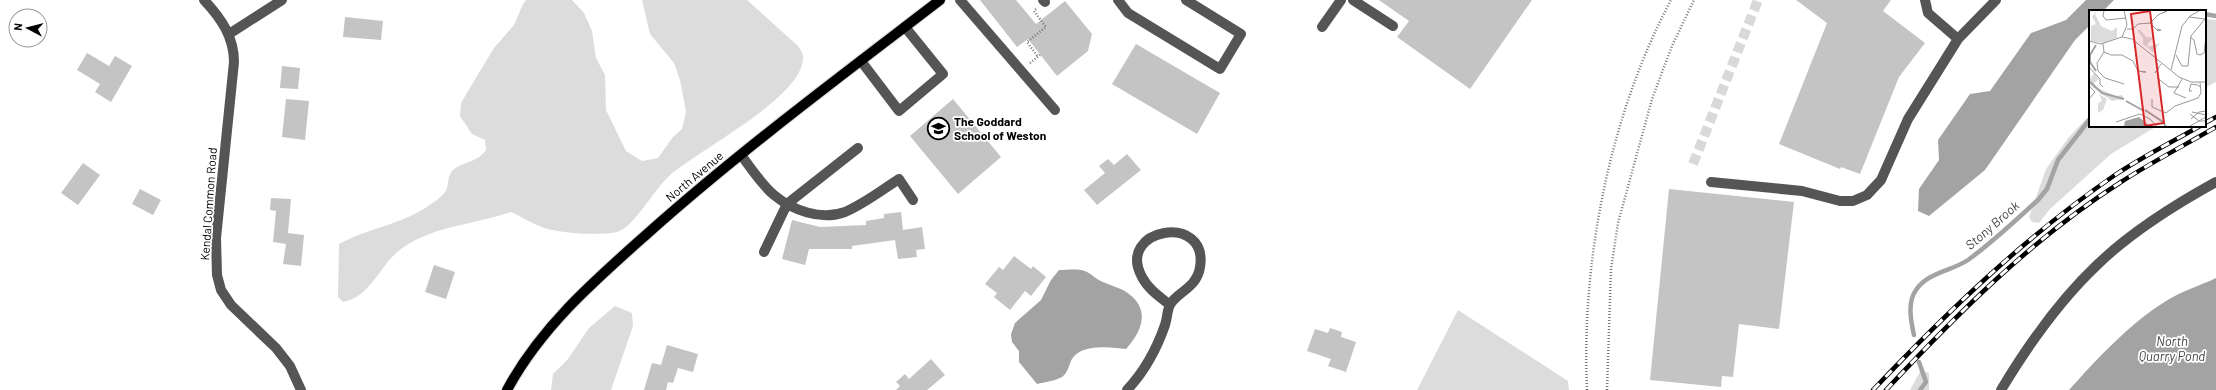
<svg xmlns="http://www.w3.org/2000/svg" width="2216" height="390" font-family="Barlow,sans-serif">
  <rect width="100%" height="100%" fill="#fff"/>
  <!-- green -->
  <path fill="#dcdcdc" d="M 526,0 L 572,0 L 584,13 L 592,31 L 596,58 L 605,75 L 606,110 L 626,151 L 642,161 L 658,158 L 673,137 L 682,129 L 686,112 L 680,80 L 674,63 L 650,34 L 642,0 L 747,0 L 798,46 C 800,49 803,53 803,57 C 805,97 696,151 668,177 C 655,189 633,228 617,232 C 601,236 559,233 544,228 C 533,224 522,217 511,212 C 474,225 428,226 396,253 C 379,269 368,298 343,302 L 338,297 L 339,244 C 368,228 404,224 431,204 C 435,202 442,196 445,192 C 450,185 446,177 453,170 C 466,160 475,164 486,150 L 485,140 L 472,134 L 460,116 L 461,103 L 474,81 L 494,48 L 514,25 L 523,4 Z
    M 2205,19 L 2216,20 L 2216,82 L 2205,88 Z
    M 2090,115 L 2090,126 L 2157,126 L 2111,154 L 2050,209 L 2039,223 L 2032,222 L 2029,217 L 2046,169 L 2069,137 Z
    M 615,306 L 632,313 L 633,326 L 611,390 L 551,390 L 553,374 L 568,359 L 589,328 Z
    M 1458,310 L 1568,381 L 1569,390 L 1417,390 Z
    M 1921,370 L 1929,373 L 1929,390 L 1910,390 Z"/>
  <!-- water -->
  <path fill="#a3a3a3" d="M 2086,0 L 2114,0 L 2103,11 L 2090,11 L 2090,25 L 2075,40 L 1985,170 L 1929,216 L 1918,211 L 1919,189 L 1939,160 L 1938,140 L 1970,94 L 1990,91 L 2031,33 L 2066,20 Z
    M 1059,270 C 1068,270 1080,268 1087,272 C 1093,275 1097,280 1103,282 C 1109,285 1117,287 1123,290 C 1151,306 1144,329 1126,349 C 1111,347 1079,343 1071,361 C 1068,368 1068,372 1062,377 C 1055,381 1045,382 1037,384 L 1019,362 L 1019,351 L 1012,342 L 1011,334 L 1015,323 L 1041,300 L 1051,280 Z
    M 2216,278 L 2216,390 L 2069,390 C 2098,358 2129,324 2166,301 C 2182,291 2199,286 2216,278 Z"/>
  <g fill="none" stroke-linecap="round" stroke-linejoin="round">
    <!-- stream -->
    <path stroke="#a3a3a3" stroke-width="4.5" d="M 2205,14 L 2216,16
      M 1914,335 C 1911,322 1907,302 1916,290 C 1928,272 1952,271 1968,260 C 1993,242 2016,220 2038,200 L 2047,189 L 2058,160 L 2090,119
      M 1919,362 L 1926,382 L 1920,390"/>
  </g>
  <!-- building -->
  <path fill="#c4c4c4" d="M 980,0 L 1016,0 L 1036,24 L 1065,1 L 1092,34 L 1088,51 L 1057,76 L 1028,39 L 1017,47 Z
    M 1379,0 L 1532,0 L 1470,89 L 1397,37 L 1409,21 Z
    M 1796,0 L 1891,0 L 1883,11 L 1925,43 L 1899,77 L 1860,174 L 1841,167 L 1840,169 L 1779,144 L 1827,23 Z
    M 345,17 L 383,21 L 381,40 L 343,37 Z
    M 1136,44 L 1220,93 L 1197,134 L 1112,84 Z
    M 87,53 L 109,66 L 115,56 L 132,66 L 111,102 L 95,92 L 100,84 L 77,70 Z
    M 282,66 L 300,68 L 298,89 L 280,88 Z
    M 286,99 L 309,101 L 305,140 L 282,137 Z
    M 953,99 L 1001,157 L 958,194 L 910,136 Z
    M 1127,154 L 1141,170 L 1097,205 L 1084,190 L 1105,173 L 1099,166 L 1108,159 L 1114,165 Z
    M 83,163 L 100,175 L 78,205 L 61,193 Z
    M 140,189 L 161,200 L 153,215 L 132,204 Z
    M 1669,189 L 1794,202 L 1779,329 L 1739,324 L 1733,377 L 1722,376 L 1721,387 L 1650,380 Z
    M 271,198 L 291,199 L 288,233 L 304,235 L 301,266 L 283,264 L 286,244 L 273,242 L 276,211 L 270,210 Z
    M 901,212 L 903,230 L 922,227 L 925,249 L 916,250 L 917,257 L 898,259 L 895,240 L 852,246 L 852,249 L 809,249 L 805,265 L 782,259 L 792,220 L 820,227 L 866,225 L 866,221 L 884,218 L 884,214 Z
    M 1014,256 L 1031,269 L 1033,266 L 1046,277 L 1031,296 L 1025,291 L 1010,310 L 994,297 L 997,293 L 985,284 L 999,267 L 1003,270 Z
    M 434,265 L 455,272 L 446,299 L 425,292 Z
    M 1330,328 L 1342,332 L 1341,337 L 1356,342 L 1346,372 L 1328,366 L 1331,359 L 1307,351 L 1315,329 L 1328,333 Z
    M 667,345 L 698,354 L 693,372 L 678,368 L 673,383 L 668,382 L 666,390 L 644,390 L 652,363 L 661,365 Z
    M 931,359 L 945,375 L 927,390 L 896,390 L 900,386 L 896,382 L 905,374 L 909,379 Z"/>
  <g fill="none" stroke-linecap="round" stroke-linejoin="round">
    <!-- minor-tunnel -->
    <path stroke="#d9d9d9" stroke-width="10" stroke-dasharray="10 5" stroke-linecap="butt" d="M 1693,164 L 1758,0"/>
    <defs>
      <path id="major" d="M 507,390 C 541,327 594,281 647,234 C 740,151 841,76 940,0"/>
    </defs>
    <!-- major casing -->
    <use href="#major" stroke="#dbdbdb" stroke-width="12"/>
    <!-- path -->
    <path stroke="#777" stroke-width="2.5" stroke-dasharray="1 2" stroke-linecap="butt" d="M 1036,9 L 1034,11 L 1046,27 L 1027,42 L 1038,57
      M 1030,63 L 1040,55
      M 1587,390 C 1581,261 1610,114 1671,0
      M 1607,390 L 1611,269 L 1618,223 L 1652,99 L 1672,46 L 1694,0"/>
    <!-- minor -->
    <path stroke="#555" stroke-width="10" d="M 204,0 C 221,18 234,37 234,62 L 216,238 L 217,275 L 221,290 L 231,305 L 276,348 L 290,366 L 301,390
      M 960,0 L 1055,110
      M 1043,0 L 1045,2
      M 1118,0 L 1128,13 L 1220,69 L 1241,34 L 1186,0
      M 1353,0 L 1393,26
      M 1925,0 L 1928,13 L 1958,39
      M 1322,27 L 1341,0
      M 229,34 L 282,0
      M 861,61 L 899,111 L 943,74 L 905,27
      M 741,155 C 751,168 761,184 774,195 C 792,210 821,221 845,212 C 864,204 882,190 899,179 L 913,200
      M 1711,182 L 1802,191 L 1840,201 L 1853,201 L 1867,195 L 1881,180 L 1908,119 L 1958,39 L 1996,0
      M 764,252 L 787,204 L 858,148
      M 1127,390 C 1144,372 1157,348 1165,325 C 1167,319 1167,313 1169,307 C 1174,293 1197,289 1200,267 C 1209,212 1115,228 1142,277 C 1148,289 1160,297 1170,305
      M 2001,390 C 2028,345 2059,301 2097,265 C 2129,234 2176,204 2216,182"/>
    <!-- major -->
    <use href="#major" stroke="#000" stroke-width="10"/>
    <defs>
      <path id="rail" d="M 2205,123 L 2216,117
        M 1873,390 C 1948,311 2026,236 2115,175 C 2142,157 2172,142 2200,126
        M 1886,390 C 1957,314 2033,238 2121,182 C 2152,162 2185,145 2216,127"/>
    </defs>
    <!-- rail casing -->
    <use href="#rail" stroke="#000" stroke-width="4.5"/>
    <!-- rail -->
    <use href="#rail" stroke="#fff" stroke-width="3" stroke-dasharray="9" stroke-linecap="butt"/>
  </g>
  <!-- icons -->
  <defs>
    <symbol id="school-ring" viewBox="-11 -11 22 22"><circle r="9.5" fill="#fff" stroke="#000" stroke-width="1.5"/><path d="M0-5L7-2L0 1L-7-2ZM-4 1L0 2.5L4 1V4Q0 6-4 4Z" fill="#000"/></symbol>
  </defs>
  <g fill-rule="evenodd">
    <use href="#school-ring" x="926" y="116" width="25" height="25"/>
  </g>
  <g text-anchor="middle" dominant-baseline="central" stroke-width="3.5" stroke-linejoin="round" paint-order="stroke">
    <!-- poi labels -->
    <g font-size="12" font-weight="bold" fill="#000" stroke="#fff" text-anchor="start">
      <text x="954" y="121">The Goddard<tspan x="954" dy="14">School of Weston</tspan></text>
    </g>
    <!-- street labels -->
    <g font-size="12" fill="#000" stroke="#fff">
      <text transform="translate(694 176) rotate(-40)">North Avenue</text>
      <text transform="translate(208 204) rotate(-86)">Kendal Common Road</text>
    </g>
    <!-- water labels -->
    <g font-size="13" font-style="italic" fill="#444" stroke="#fff">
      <text transform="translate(1992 225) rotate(-41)">Stony Brook</text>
      <text x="2172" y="341">North<tspan x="2172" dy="15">Quarry Pond</tspan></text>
    </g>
  </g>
  <!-- overview -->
  <g transform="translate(2089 10)">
    <rect width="117" height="117" fill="#fff"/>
    <path d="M 8,0 L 6,4 L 12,16 L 23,21 L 28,17 L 28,28 L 14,33 L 2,31 L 2,16 L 7,14 L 3,7 ZM 48,20 L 51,20 L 57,27 L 65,28 L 58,34 L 59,37 L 71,33 L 64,42 L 54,34 L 54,28 ZM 5,63 L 10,69 L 5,73 L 8,78 L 27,86 L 33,85 L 35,89 L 23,91 L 2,76 L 0,70 ZM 10,84 L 18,89 L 14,100 L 9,103 L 9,93 L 13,91 Z" fill="#dcdcdc"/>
    <path d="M 50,107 L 62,117 L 35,116 L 36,111 Z" fill="#a3a3a3"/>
    <path fill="none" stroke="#a3a3a3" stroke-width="2" d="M 7,61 L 1,52 L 1,45 L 7,35M 0,71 L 13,83 L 35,89M 37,91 L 55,101M 56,100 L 74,112 L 77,117"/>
    <path fill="none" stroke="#999" stroke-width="1" d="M 15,0 L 14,6 L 17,10 L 37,8M 100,7 L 116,9M 61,13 L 69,21 L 72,20 L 68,19M 38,19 L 44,19 L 49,14 L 61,13 L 69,5 L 78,1 L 73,3M 33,27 L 38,15 L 35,0M 101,27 L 105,30 L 108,44 L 111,45 L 115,43 L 117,27M 0,31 L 12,34 L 33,27 L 43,29 L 90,67 L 102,72 L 117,72M 14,34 L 15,42 L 8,53 L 9,61 L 16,68 L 35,74M 15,42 L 22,45 L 33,45 L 44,51 L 49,61 L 57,62 L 53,62M 87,45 L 93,56 L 99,56 L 102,26 L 116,9M 0,57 L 11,69 L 11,74 L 14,77M 70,58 L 66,63 L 72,54M 82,60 L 93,16 L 101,6 L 112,0M 68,68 L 80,77 L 90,77M 93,69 L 85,83 L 97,88M 0,76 L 6,82 L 0,89M 103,81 L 100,81 L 102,74 L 109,75 L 112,78M 63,89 L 63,97 L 77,103 L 86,96 L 109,88 L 112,83 L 111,72M 103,102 L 117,105M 101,104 L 110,111 L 117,111M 102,109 L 110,102 L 117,101M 27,112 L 51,104 L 61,109 L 68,117M 101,116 L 117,107"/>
    <path fill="#d62828" fill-opacity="0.15" stroke="#d62828" stroke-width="2" d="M 61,1 L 75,113 L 56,116 L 42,4 Z"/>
    <rect width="117" height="117" fill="none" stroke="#000" stroke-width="2"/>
  </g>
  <!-- north arrow -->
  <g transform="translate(28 28) rotate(277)"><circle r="19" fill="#ffffff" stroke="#999999"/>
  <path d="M0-3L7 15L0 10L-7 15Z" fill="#000000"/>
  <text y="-6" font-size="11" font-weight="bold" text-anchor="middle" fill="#000000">N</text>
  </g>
</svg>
